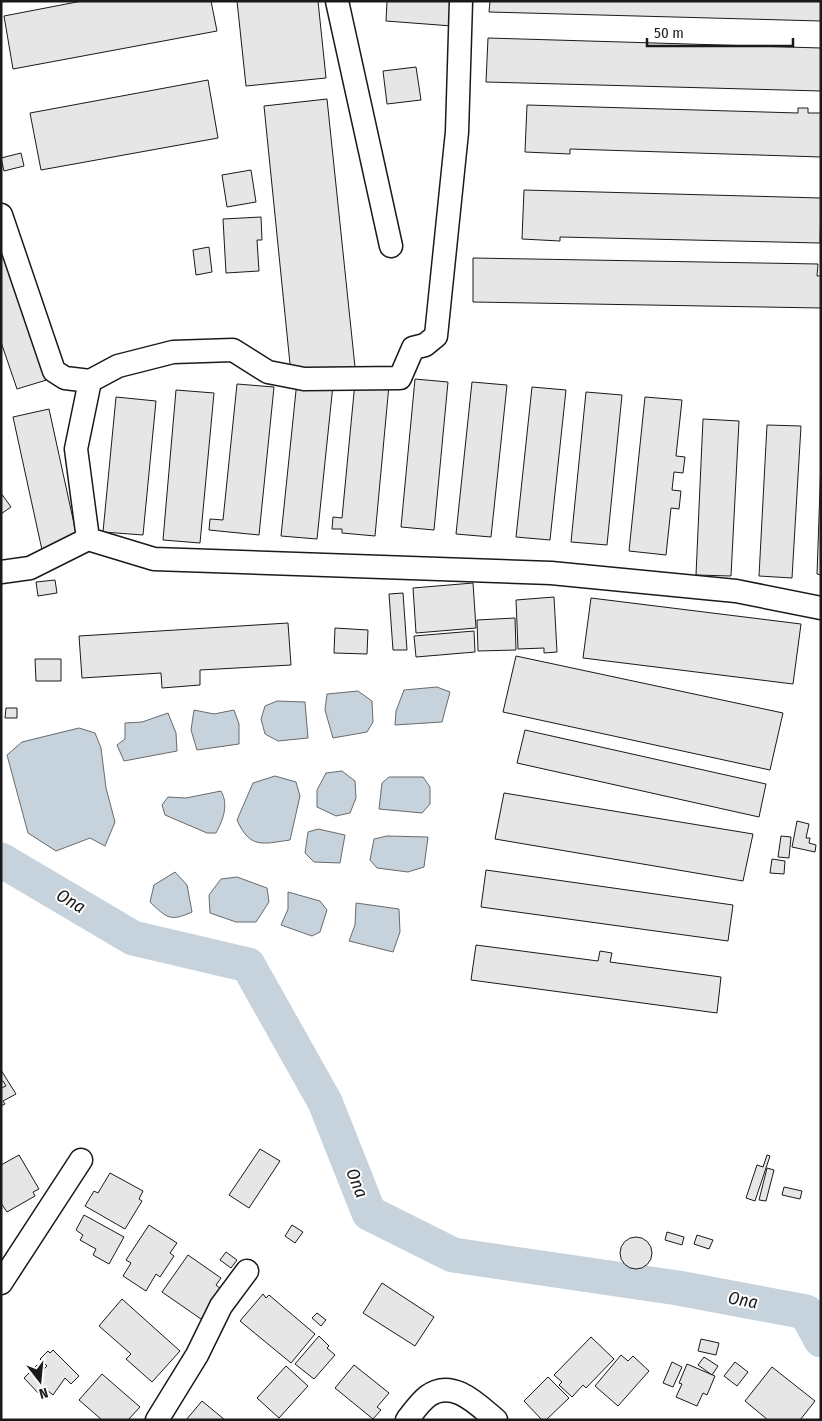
<svg xmlns="http://www.w3.org/2000/svg" width="822" height="1421" font-family="'Fira Sans Condensed',sans-serif">
  <rect width="100%" height="100%" fill="#fff"/>
  <!-- water -->
  <path fill="#c6d2dc" stroke="#6a6a6a" d="M 437,687 L 450,692 L 442,722 L 395,725 L 396,711 L 404,690 Z
    M 358,691 L 372,701 L 373,722 L 367,732 L 333,738 L 325,710 L 327,694 Z
    M 277,701 L 305,702 L 308,738 L 278,741 L 265,734 L 261,719 L 265,706 Z
    M 194,710 L 214,714 L 234,710 L 239,724 L 239,744 L 197,750 L 191,730 Z
    M 168,713 L 176,733 L 177,751 L 124,761 L 117,745 L 125,739 L 125,723 L 142,722 Z
    M 79,728 L 95,733 L 101,748 L 106,788 L 115,822 L 105,846 L 90,838 L 56,851 L 28,833 L 7,755 L 22,742 Z
    M 342,771 L 355,781 L 356,798 L 350,813 L 336,816 L 317,807 L 317,790 L 326,773 Z
    M 275,776 L 296,782 L 300,796 L 290,840 C 262,844 250,849 237,820 L 253,783 Z
    M 389,777 L 423,777 L 430,787 L 430,804 L 422,813 L 379,809 L 382,783 Z
    M 221,791 C 229,805 223,820 216,833 L 207,833 L 165,815 L 162,805 L 168,797 L 186,798 Z
    M 318,829 L 345,835 L 340,863 L 314,862 L 305,853 L 308,832 Z
    M 387,836 L 428,837 L 424,867 L 408,872 L 377,868 L 370,860 L 374,839 Z
    M 175,872 L 187,885 L 192,912 C 170,922 167,918 150,902 L 154,885 Z
    M 237,877 L 267,888 L 269,902 L 256,922 L 236,922 L 210,913 L 209,895 L 221,879 Z
    M 288,892 L 320,901 L 327,910 L 320,932 L 312,936 L 281,925 L 288,909 Z
    M 356,903 L 399,909 L 400,932 L 393,952 L 349,941 L 355,925 Z"/>
  <g fill="none" stroke-linecap="round" stroke-linejoin="round">
    <!-- river -->
    <path stroke="#c6d2dc" stroke-width="35" d="M 1,860 L 133,938 L 248,965 L 325,1102 L 369,1213 L 453,1255 L 678,1288 L 806,1312 L 821,1340"/>
  </g>
  <!-- building -->
  <path fill="#e6e6e6" stroke="#1a1a1a" d="M 82,1 L 211,1 L 217,31 L 13,69 L 4,16 Z
    M 237,1 L 318,1 L 326,78 L 246,86 Z
    M 387,1 L 454,1 L 452,26 L 386,21 Z
    M 490,1 L 821,1 L 821,21 L 489,12 Z
    M 488,38 L 821,48 L 821,91 L 486,82 Z
    M 416,67 L 421,100 L 387,104 L 383,71 Z
    M 208,80 L 218,138 L 41,170 L 30,113 Z
    M 327,99 L 355,367 L 291,374 L 264,106 Z
    M 527,105 L 798,113 L 798,108 L 808,108 L 808,113 L 821,113 L 821,157 L 570,149 L 570,154 L 525,152 Z
    M 21,153 L 24,166 L 4,171 L 1,158 Z
    M 251,170 L 256,202 L 227,207 L 222,175 Z
    M 524,190 L 821,198 L 820,243 L 560,237 L 560,241 L 522,239 Z
    M 261,217 L 262,240 L 257,240 L 259,271 L 226,273 L 223,219 Z
    M 1,228 L 53,378 L 17,389 L 1,342 Z
    M 209,247 L 212,272 L 196,275 L 193,250 Z
    M 473,258 L 818,264 L 817,276 L 821,276 L 821,308 L 473,302 Z
    M 415,379 L 448,382 L 434,530 L 401,527 Z
    M 297,381 L 333,385 L 317,539 L 281,536 Z
    M 355,382 L 389,385 L 375,536 L 342,533 L 342,529 L 332,529 L 333,517 L 342,518 Z
    M 472,382 L 507,385 L 491,537 L 456,534 Z
    M 237,384 L 274,387 L 259,535 L 209,530 L 210,519 L 223,520 Z
    M 532,387 L 566,390 L 550,540 L 516,537 Z
    M 176,390 L 214,393 L 200,543 L 163,540 Z
    M 586,392 L 622,395 L 607,545 L 571,542 Z
    M 116,397 L 156,401 L 143,535 L 103,532 Z
    M 645,397 L 682,400 L 676,456 L 685,457 L 683,473 L 674,472 L 672,490 L 681,491 L 679,509 L 671,508 L 666,555 L 629,551 Z
    M 49,409 L 78,542 L 42,550 L 13,417 Z
    M 703,419 L 739,421 L 731,576 L 696,575 Z
    M 767,425 L 801,426 L 792,578 L 759,576 Z
    M 821,461 L 821,575 L 817,574 Z
    M 1,493 L 11,507 L 1,514 Z
    M 55,580 L 57,593 L 38,596 L 36,582 Z
    M 473,583 L 476,628 L 416,633 L 413,588 Z
    M 403,593 L 407,650 L 393,650 L 389,594 Z
    M 554,597 L 557,652 L 544,653 L 544,648 L 518,649 L 516,600 Z
    M 591,598 L 801,624 L 793,684 L 583,658 Z
    M 515,618 L 516,650 L 478,651 L 477,620 Z
    M 288,623 L 291,665 L 200,670 L 200,685 L 162,688 L 161,673 L 82,678 L 79,636 Z
    M 335,628 L 368,630 L 367,654 L 334,653 Z
    M 474,631 L 475,652 L 416,657 L 414,636 Z
    M 516,656 L 783,713 L 770,770 L 503,712 Z
    M 35,659 L 61,659 L 61,681 L 36,681 Z
    M 6,708 L 17,708 L 17,718 L 5,718 Z
    M 525,730 L 766,784 L 759,817 L 517,763 Z
    M 504,793 L 753,834 L 743,881 L 495,839 Z
    M 797,821 L 809,824 L 806,838 L 810,838 L 809,843 L 816,845 L 815,852 L 792,847 Z
    M 781,836 L 791,837 L 789,858 L 778,857 Z
    M 772,859 L 785,861 L 784,874 L 770,873 Z
    M 486,870 L 733,905 L 728,941 L 481,907 Z
    M 476,945 L 598,961 L 600,951 L 612,953 L 610,962 L 721,977 L 717,1013 L 471,980 Z
    M 1,1070 L 16,1094 L 3,1101 L 5,1104 L 1,1106 L 1,1088 L 6,1086 L 3,1081 L 1,1082 Z
    M 260,1149 L 280,1161 L 249,1208 L 229,1195 Z
    M 19,1155 L 39,1189 L 33,1192 L 35,1196 L 7,1212 L 1,1203 L 1,1165 Z
    M 767,1155 L 770,1156 L 755,1201 L 746,1198 L 757,1165 L 763,1167 Z
    M 767,1168 L 774,1170 L 766,1201 L 759,1200 Z
    M 110,1173 L 143,1191 L 139,1199 L 142,1201 L 125,1229 L 85,1206 L 94,1191 L 98,1193 Z
    M 784,1187 L 802,1191 L 800,1199 L 782,1195 Z
    M 84,1215 L 124,1237 L 109,1264 L 93,1255 L 96,1249 L 80,1240 L 83,1235 L 76,1230 Z
    M 149,1225 L 177,1243 L 170,1253 L 174,1256 L 160,1277 L 156,1274 L 146,1291 L 123,1276 L 131,1263 L 126,1260 Z
    M 292,1225 L 303,1232 L 295,1243 L 285,1236 Z
    M 667,1232 L 684,1237 L 682,1245 L 665,1240 Z
    M 697,1235 L 713,1240 L 709,1249 L 694,1244 Z
    M620 1253a16 16 0 1 1 32 0a16 16 0 1 1-32 0Z
    M 226,1252 L 237,1260 L 231,1268 L 220,1260 Z
    M 188,1255 L 221,1278 L 216,1285 L 221,1289 L 201,1319 L 162,1292 Z
    M 382,1283 L 434,1317 L 415,1346 L 363,1313 Z
    M 263,1294 L 266,1298 L 269,1295 L 315,1334 L 291,1363 L 240,1321 Z
    M 122,1299 L 180,1351 L 152,1382 L 126,1359 L 131,1354 L 99,1326 Z
    M 317,1313 L 326,1320 L 321,1326 L 312,1318 Z
    M 319,1336 L 329,1346 L 327,1348 L 335,1355 L 314,1379 L 295,1364 Z
    M 591,1337 L 614,1359 L 586,1388 L 583,1385 L 572,1397 L 559,1385 L 562,1382 L 554,1375 Z
    M 701,1339 L 719,1343 L 716,1355 L 698,1351 Z
    M 53,1350 L 79,1376 L 71,1384 L 65,1378 L 53,1395 L 47,1390 L 41,1396 L 24,1378 L 37,1365 L 43,1370 L 47,1366 L 40,1359 L 48,1351 L 50,1353 Z
    M 621,1355 L 628,1361 L 633,1356 L 649,1371 L 618,1406 L 595,1386 Z
    M 704,1357 L 718,1366 L 712,1375 L 698,1365 Z
    M 672,1362 L 682,1367 L 673,1387 L 663,1383 Z
    M 735,1362 L 748,1372 L 737,1386 L 724,1376 Z
    M 687,1364 L 715,1376 L 707,1395 L 703,1393 L 697,1406 L 676,1397 L 682,1384 L 679,1383 Z
    M 354,1365 L 389,1393 L 377,1407 L 381,1410 L 373,1419 L 335,1388 Z
    M 286,1366 L 308,1386 L 279,1418 L 257,1398 Z
    M 772,1367 L 815,1401 L 800,1420 L 768,1420 L 745,1401 Z
    M 102,1374 L 140,1407 L 128,1420 L 102,1420 L 79,1400 Z
    M 548,1377 L 569,1398 L 546,1420 L 542,1420 L 524,1401 Z
    M 202,1401 L 225,1420 L 186,1420 Z"/>
  <g fill="none" stroke-linecap="round" stroke-linejoin="round">
    <defs>
      <path id="minor" d="M 337,1 L 391,246
        M 1,215 L 54,371 L 65,378 L 90,381
        M 88,539 L 76,449 L 90,381 L 118,366 L 173,352 L 233,350 L 268,372 L 304,379 L 400,378 L 413,348 L 425,345 L 436,336 L 457,132 L 461,1
        M 1,572 L 30,568 L 88,539 L 154,559 L 551,573 L 736,591 L 821,608
        M 1,1283 L 81,1160
        M 157,1420 L 197,1355 L 221,1306 L 247,1271
        M 407,1420 C 413,1412 420,1402 428,1396 C 453,1378 478,1405 496,1420"/>
    </defs>
    <!-- minor casing -->
    <use href="#minor" stroke="#1a1a1a" stroke-width="25"/>
    <!-- minor -->
    <use href="#minor" stroke="#fff" stroke-width="22"/>
  </g>
  <g text-anchor="middle" dominant-baseline="central" stroke-width="4" stroke-linejoin="round" paint-order="stroke">
    <!-- water labels -->
    <g font-size="18" font-style="italic" fill="#1a1a1a" stroke="#fff">
      <text transform="translate(71 901) rotate(31)">Ona</text>
      <text transform="translate(357 1183) rotate(68)">Ona</text>
      <text transform="translate(743 1300) rotate(10)">Ona</text>
    </g>
  </g>
  <!-- border -->
  <rect width="822" height="1421" fill="none" stroke="#1a1a1a" stroke-width="5"/>
  <!-- north arrow -->
  <g transform="translate(40 1381) rotate(164)" stroke="#ffffff" stroke-width="4" paint-order="stroke">
  <path d="M0-4L9 19L0 12L-9 19Z" fill="#1a1a1a"/>
  <text y="-8" font-size="14" font-weight="bold" text-anchor="middle" fill="#1a1a1a">N</text>
  </g>
  <!-- scale -->
  <path d="M647 38v8h146v-8" fill="none" stroke="#1a1a1a" stroke-width="2.5"/>
  <text x="654" y="38" font-size="15" fill="#1a1a1a" stroke="#ffffff" stroke-width="4" paint-order="stroke">50 m</text>
</svg>
